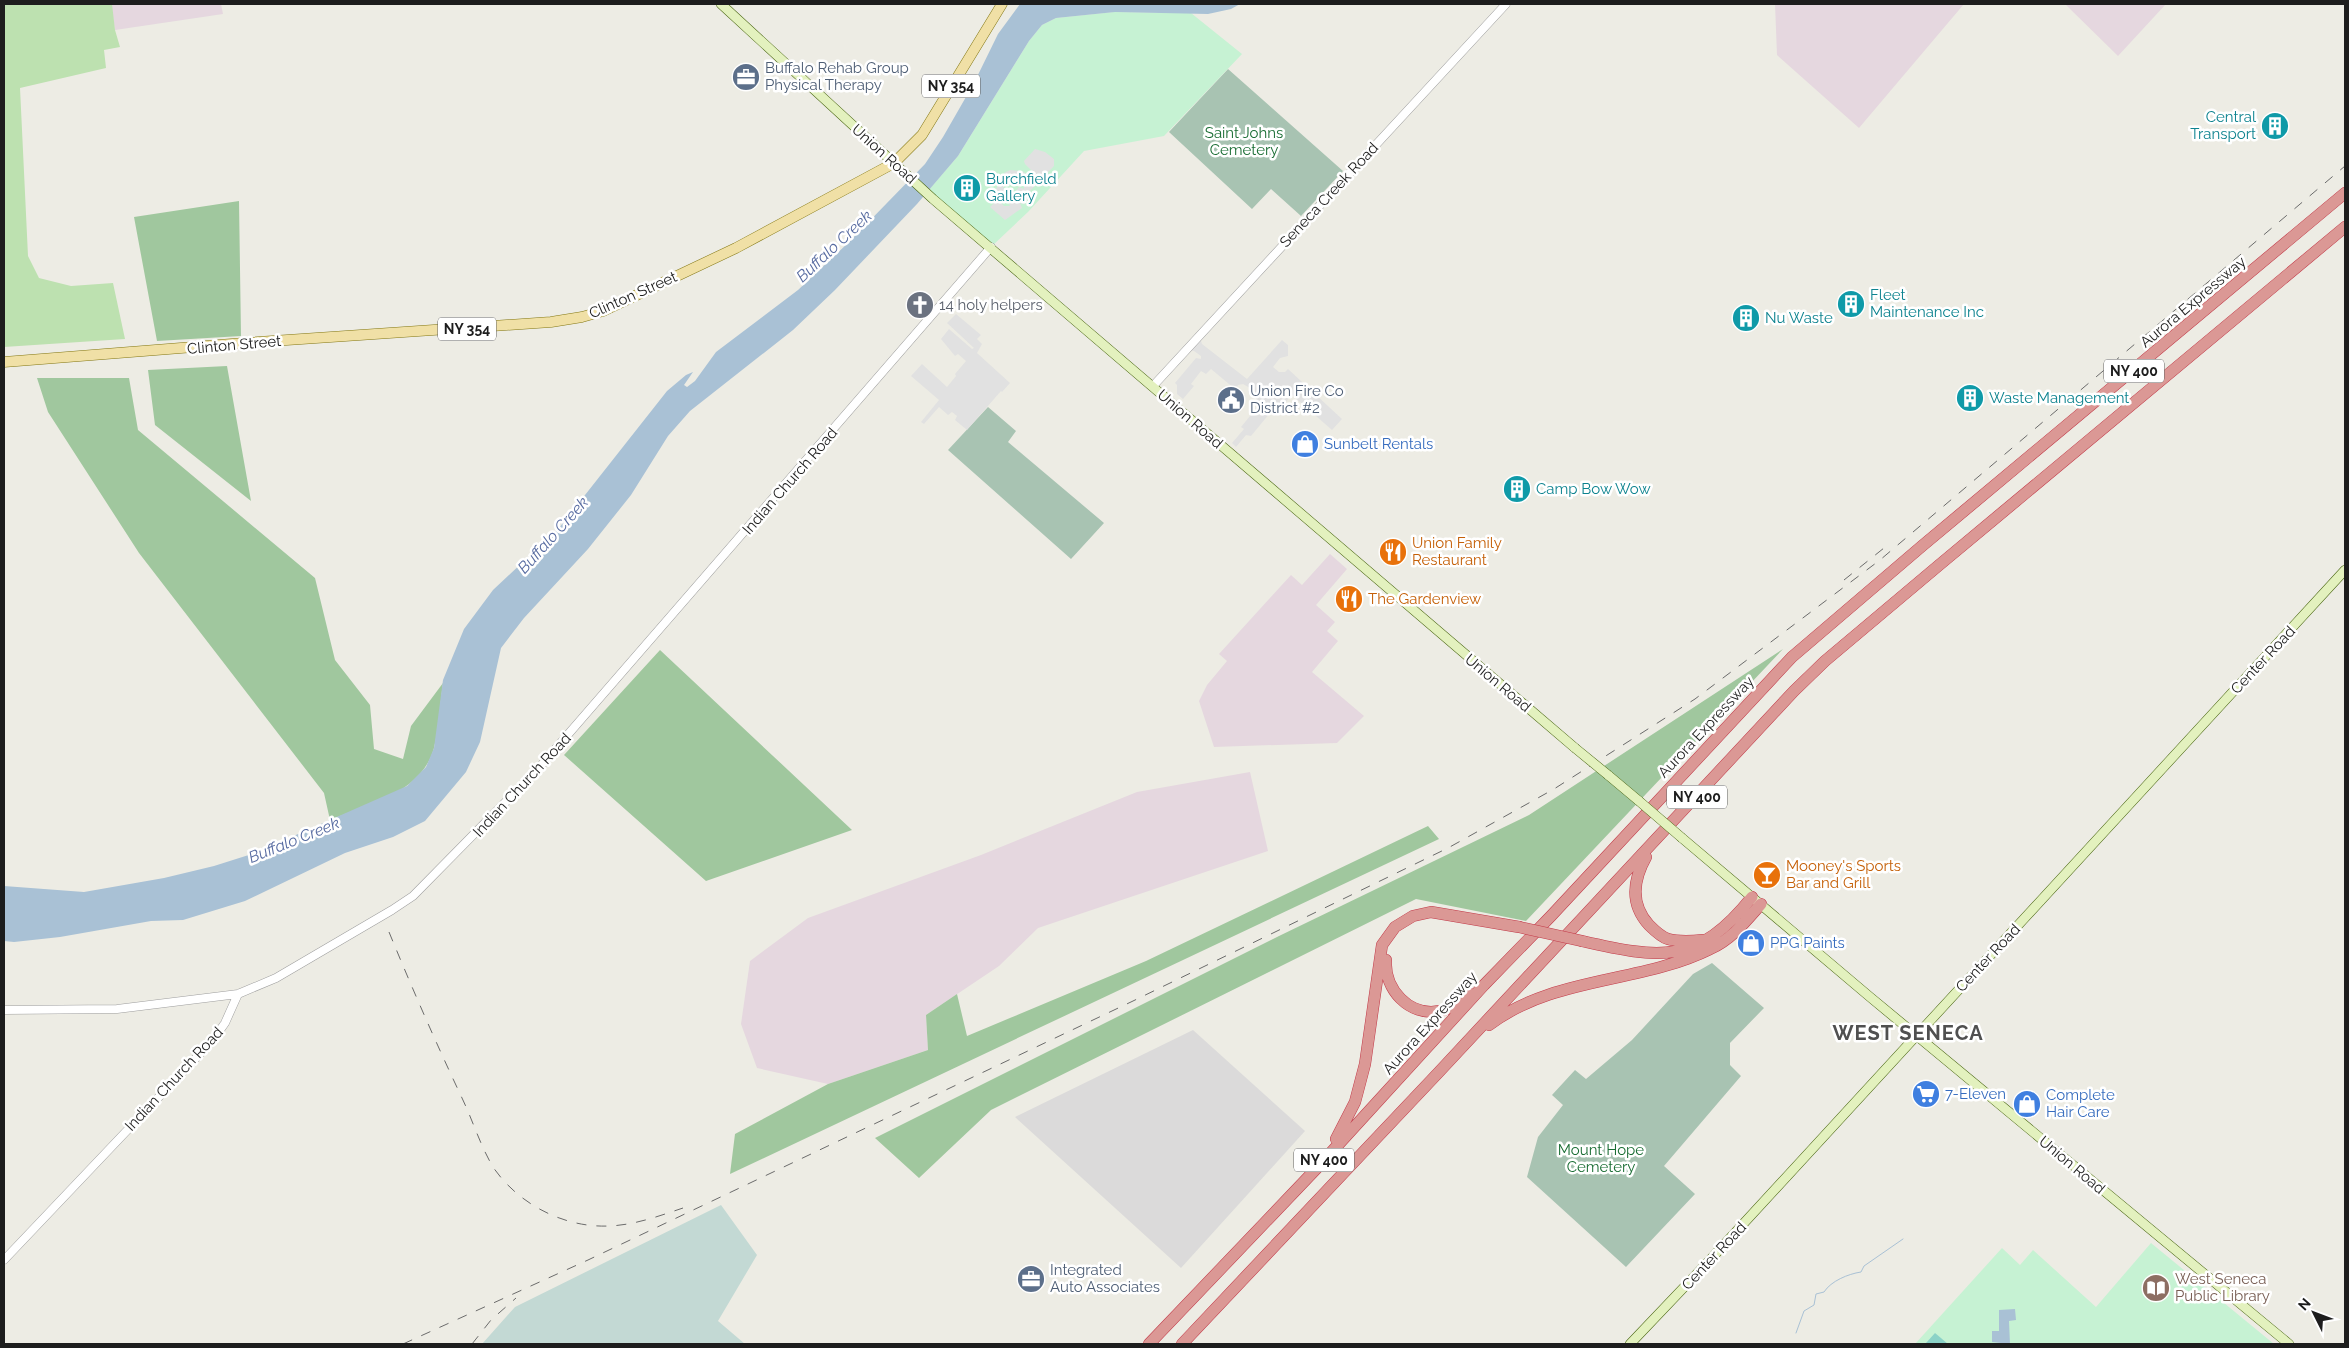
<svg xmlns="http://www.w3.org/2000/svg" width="2349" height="1348" font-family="Raleway,sans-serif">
  <rect width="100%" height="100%" fill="#edece4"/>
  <!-- residential -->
  <path fill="#dbdada" d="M 1193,1030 L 1305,1131 L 1181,1268 L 1015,1117 Z"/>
  <!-- industrial -->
  <path fill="#e5d7df" d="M 111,4 L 221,4 L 223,14 L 115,30 Z
    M 1775,4 L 1964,4 L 1859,128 L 1777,55 Z
    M 2065,4 L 2166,4 L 2118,56 Z
    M 1330,554 L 1347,569 L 1316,605 L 1335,622 L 1327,631 L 1338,641 L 1312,672 L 1364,716 L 1337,743 L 1214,747 L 1199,701 L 1207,685 L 1227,661 L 1219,654 L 1291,575 L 1302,585 Z
    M 1250,772 L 1268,851 L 1038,928 L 999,966 L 926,1015 L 928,1050 L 828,1084 L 757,1068 L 741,1024 L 750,961 L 808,918 L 981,855 L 1137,792 Z"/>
  <!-- grass -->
  <path fill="#bde1b0" d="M 4,4 L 112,4 L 115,30 L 120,47 L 104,50 L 106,68 L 20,88 L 28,256 L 39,278 L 71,286 L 113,283 L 125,339 L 4,347 Z"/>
  <!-- forest -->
  <path fill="#a0c79e" d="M 239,201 L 241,336 L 157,341 L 134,217 Z
    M 227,366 L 251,501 L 155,425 L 148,370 Z
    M 37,378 L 129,378 L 138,430 L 315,578 L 335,660 L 370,705 L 374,749 L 403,759 L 411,726 L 443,683 C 440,705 439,728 434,748 C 422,793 367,805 330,820 L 324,793 L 139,553 L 48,412 Z
    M 1783,649 L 1526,921 L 1416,899 L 991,1110 L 919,1178 L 875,1138 L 1279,936 L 1529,815 Z
    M 660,650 L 852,830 L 706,881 L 564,755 Z
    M 1428,826 L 1439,839 L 730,1174 L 735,1134 L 828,1084 L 928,1050 L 926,1015 L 957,994 L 967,1036 L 1146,961 Z"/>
  <!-- wetland -->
  <path fill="#c3d9d4" d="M 721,1205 L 757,1255 L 718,1321 L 745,1344 L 482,1344 L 515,1307 Z"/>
  <!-- cemetery -->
  <path fill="#a8c3b2" d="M 1228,69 L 1343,171 L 1301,216 L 1271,189 L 1252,209 L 1169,132 Z
    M 988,407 L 1016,431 L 1008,442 L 1104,523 L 1071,559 L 948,450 Z
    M 1712,963 L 1764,1008 L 1730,1043 L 1730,1065 L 1741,1076 L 1664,1166 L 1695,1194 L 1626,1267 L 1527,1177 L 1538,1137 L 1563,1105 L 1552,1095 L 1575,1070 L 1586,1079 L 1632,1040 L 1693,974 Z"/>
  <!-- park -->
  <path fill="#c6f2d3" d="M 1114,12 L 1191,13 L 1242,54 L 1164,136 L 1084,151 L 1028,212 L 991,247 L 927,192 L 958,156 L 1029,41 L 1042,25 L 1056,18 Z
    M 2151,1243 L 2274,1344 L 1915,1344 L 2002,1248 L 2020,1265 L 2033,1250 L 2096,1307 Z"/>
  <!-- pitch -->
  <path fill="#8bd2c7" d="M 1935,1333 L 1948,1344 L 1928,1344 L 1926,1343 Z"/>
  <!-- parking -->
  <path fill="#e1e1e1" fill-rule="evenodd" d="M 1035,149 L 1045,152 L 1054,159 L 1054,166 L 1028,193 L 1030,196 L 1024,204 L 1020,203 L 1022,208 L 1005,220 L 990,207 L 995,202 L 995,198 L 991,196 L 992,190 L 996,189 L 999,183 L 1005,177 L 1004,173 L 1010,170 L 1022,171 L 1028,175 L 1028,180 L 1032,179 L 1034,176 L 1033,172 L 1025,164 L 1024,161 ZM 1016,180 L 1024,185 L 1024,189 L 1019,187 L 1008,201 L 1010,206 L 1004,206 L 1001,203 L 1006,189 L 1003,188 L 1009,181 Z
    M 956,314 L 981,335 L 977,339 L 982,344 L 977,353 L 1010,383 L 1002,392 L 1001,391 L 967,430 L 955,420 L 957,416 L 952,412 L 948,415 L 939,407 L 924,424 L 921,422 L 939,400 L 911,376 L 922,364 L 947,387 L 956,376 L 955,374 L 966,361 L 958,354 L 955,356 L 941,339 L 949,329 L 972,349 L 974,348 L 947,323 Z
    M 1200,338 L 1202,344 L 1247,379 L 1282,340 L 1288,345 L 1288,356 L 1280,358 L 1273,367 L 1279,372 L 1285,372 L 1288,369 L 1342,419 L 1332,430 L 1292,395 L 1283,405 L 1279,403 L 1275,408 L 1271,406 L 1267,411 L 1270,413 L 1251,436 L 1246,435 L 1236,447 L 1232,443 L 1244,429 L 1241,427 L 1264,399 L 1260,402 L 1248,392 L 1250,388 L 1243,384 L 1238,385 L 1235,389 L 1211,369 L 1206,374 L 1201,371 L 1191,384 L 1194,386 L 1183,399 L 1177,394 L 1177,385 L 1175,383 L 1196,358 L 1201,359 L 1201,356 L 1194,351 L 1189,350 Z"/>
  <!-- water -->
  <path fill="#a9c1d5" d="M 1020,4 L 1240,4 L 1231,9 L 1208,14 L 1115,12 L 1056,18 L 1042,25 L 1029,41 L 958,156 L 917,204 L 835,290 L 793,330 L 690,411 L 668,436 L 631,495 L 588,549 L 524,618 L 501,648 L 480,742 L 466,772 L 425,821 L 393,837 L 345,853 L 245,901 L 183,920 L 151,921 L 60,937 L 14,942 L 4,941 L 4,886 L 84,892 L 164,878 L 214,866 L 255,853 L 407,786 L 426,767 L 434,748 L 443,680 L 464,629 L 493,590 L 559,528 L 667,391 L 686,375 L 693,372 L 684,385 L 687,387 L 695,381 L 716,352 L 798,290 L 848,243 L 925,164 L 943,137 L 974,83 L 998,34 Z
    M 2015,1309 L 2016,1320 L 2009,1321 L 2010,1344 L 1992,1342 L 1992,1331 L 1999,1331 L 1999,1310 Z"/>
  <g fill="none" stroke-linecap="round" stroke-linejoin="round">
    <!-- stream -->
    <path stroke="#a9c1d5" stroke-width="1" d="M 1796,1333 L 1804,1311 L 1814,1305 L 1816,1294 L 1824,1292 C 1831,1281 1848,1274 1861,1272 L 1864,1266 L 1903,1239"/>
    <defs>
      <path id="tertiary" d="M 1153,386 L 1506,4
        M 4,1010 L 117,1009 L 238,994 L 276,978 L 392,910 L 413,896 L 538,769 L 991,247
        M 4,1260 L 213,1040 L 225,1023 L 238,994"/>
      <path id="secondary" d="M 721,4 L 933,199 L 1575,748
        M 1608,775 L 1639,801
        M 1682,838 L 1870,997 L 2289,1344
        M 1630,1344 L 1709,1261 L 2345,570"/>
      <path id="primary" d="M 4,362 L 244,343 L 551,322 L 582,317 L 603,311 L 736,248 L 894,163 L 922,135 L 1002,4"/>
      <path id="motorway" d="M 1646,857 C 1633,880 1630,904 1649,925 C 1654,930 1661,937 1668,939 C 1679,942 1692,941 1703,940
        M 1582,941 C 1660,959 1698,965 1752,897
        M 1386,960 C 1384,989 1409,1017 1440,1011 C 1451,1009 1461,1001 1470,994
        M 1489,1025 C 1554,976 1639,984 1710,949 C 1731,940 1746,921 1761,904
        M 1336,1139 L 1355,1102 L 1365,1064 L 1382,945 L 1395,927 L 1413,916 L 1431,912 L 1519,927
        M 1149,1344 L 1316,1169 L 1484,985 L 1551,916 L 1792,657 L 1922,546 L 2345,193
        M 1182,1344 L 1438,1073 L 1794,691 L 1825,661 L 1938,566 L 2345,227"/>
    </defs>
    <!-- tertiary casing -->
    <use href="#tertiary" stroke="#9e9e9e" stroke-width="9"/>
    <!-- secondary casing -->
    <use href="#secondary" stroke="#496512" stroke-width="10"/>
    <!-- primary casing -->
    <use href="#primary" stroke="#837713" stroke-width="11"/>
    <!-- motorway casing -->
    <use href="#motorway" stroke="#c23a49" stroke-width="12"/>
    <!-- tertiary -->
    <use href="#tertiary" stroke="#fff" stroke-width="8"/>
    <!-- secondary -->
    <use href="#secondary" stroke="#e3f1be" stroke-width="9"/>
    <!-- primary -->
    <use href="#primary" stroke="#f0e0a6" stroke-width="10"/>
    <!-- motorway -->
    <use href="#motorway" stroke="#db9895" stroke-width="11"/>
    <!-- rail -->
    <path stroke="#6b6b6b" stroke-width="1" stroke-dasharray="10 10" stroke-linecap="butt" d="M 1844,580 L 1889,544
      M 389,932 C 412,988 436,1043 462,1098 C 473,1121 480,1145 493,1167 C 518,1204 564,1228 609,1226 C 635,1225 659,1216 683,1208
      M 403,1344 L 588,1260 L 1133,1001 L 1448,848 L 1554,789 L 1695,699 L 1880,560 L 2345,166
      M 472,1344 L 491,1320 L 516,1298"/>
    <defs>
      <path id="secondary-bridge" d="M 1575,748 L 1608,775
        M 1639,801 L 1682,838"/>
      <path id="motorway-bridge" d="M 1519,927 L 1582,941"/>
    </defs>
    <!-- secondary-bridge casing -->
    <use href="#secondary-bridge" stroke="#496512" stroke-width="10" stroke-linecap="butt"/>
    <!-- motorway-bridge casing -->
    <use href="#motorway-bridge" stroke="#c23a49" stroke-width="12" stroke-linecap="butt"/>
    <!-- secondary-bridge -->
    <use href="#secondary-bridge" stroke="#e3f1be" stroke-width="9"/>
    <!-- motorway-bridge -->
    <use href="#motorway-bridge" stroke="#db9895" stroke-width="11"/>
  </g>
  <!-- icons -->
  <defs>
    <symbol id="office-disc" viewBox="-11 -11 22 22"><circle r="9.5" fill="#5c6f8a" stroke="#fff"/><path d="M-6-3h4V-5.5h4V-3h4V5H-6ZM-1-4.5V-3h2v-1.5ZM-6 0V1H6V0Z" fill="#fff"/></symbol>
    <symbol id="building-disc" viewBox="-11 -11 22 22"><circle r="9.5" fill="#0f9aa8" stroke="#fff"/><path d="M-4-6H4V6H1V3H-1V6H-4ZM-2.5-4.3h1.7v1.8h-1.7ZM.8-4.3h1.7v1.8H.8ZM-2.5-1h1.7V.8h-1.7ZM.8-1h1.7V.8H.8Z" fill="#fff"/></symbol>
    <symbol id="church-disc" viewBox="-11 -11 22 22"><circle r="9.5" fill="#6b7280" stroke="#fff"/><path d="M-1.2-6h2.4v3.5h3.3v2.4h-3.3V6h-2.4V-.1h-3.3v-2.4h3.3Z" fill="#fff"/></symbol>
    <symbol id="civic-disc" viewBox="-11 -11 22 22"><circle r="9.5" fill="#5c6f8a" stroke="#fff"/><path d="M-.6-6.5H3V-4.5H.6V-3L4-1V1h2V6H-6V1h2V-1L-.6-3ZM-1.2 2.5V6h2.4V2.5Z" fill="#fff"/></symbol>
    <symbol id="shop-disc" viewBox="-11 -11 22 22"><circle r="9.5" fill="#3f7fe0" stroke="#fff"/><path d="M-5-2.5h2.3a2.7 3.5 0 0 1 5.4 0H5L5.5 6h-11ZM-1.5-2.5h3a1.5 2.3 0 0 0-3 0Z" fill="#fff"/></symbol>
    <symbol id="restaurant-disc" viewBox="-11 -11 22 22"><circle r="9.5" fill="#e8710a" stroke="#fff"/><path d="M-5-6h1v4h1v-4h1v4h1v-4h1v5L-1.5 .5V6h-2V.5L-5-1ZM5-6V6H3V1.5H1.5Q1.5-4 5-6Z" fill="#fff"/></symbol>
    <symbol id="bar-disc" viewBox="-11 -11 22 22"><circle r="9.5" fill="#e8710a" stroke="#fff"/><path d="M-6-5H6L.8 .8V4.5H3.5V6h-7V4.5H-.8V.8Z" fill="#fff"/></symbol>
    <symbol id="supermarket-disc" viewBox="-11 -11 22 22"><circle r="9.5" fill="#3f7fe0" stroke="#fff"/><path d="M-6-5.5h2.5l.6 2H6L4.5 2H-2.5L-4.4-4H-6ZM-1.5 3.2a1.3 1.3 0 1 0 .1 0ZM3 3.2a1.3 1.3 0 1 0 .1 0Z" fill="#fff"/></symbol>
    <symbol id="library-disc" viewBox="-11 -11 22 22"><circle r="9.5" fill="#8d6e63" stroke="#fff"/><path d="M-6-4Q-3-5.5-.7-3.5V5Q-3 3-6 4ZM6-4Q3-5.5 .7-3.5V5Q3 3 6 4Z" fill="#fff"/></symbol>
  </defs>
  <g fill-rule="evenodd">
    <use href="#office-disc" x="730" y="61" width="32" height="32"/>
    <use href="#building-disc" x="2259" y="110" width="32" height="32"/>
    <use href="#building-disc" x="951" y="172" width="32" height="32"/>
    <use href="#building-disc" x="1835" y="288" width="32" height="32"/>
    <use href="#church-disc" x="904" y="289" width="32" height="32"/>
    <use href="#building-disc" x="1730" y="302" width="32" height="32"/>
    <use href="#building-disc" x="1954" y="382" width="32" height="32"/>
    <use href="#civic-disc" x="1215" y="384" width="32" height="32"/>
    <use href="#shop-disc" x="1289" y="428" width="32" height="32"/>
    <use href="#building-disc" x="1501" y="473" width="32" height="32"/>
    <use href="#restaurant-disc" x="1377" y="536" width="32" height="32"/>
    <use href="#restaurant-disc" x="1333" y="583" width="32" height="32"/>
    <use href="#bar-disc" x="1751" y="859" width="32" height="32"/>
    <use href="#shop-disc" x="1735" y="927" width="32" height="32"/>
    <use href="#supermarket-disc" x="1910" y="1078" width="32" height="32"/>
    <use href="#shop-disc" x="2011" y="1088" width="32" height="32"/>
    <use href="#office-disc" x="1015" y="1263" width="32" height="32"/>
    <use href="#library-disc" x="2140" y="1272" width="32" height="32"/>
  </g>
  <g text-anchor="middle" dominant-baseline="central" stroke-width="5" stroke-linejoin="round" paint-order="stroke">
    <!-- shield labels -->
    <g fill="#fff" stroke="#616161" stroke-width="1">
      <rect x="922" y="74.5" width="58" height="23" rx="4"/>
      <rect x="438" y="317.5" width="58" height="23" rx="4"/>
      <rect x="2104" y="359.5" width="60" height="23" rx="4"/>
      <rect x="1667" y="785.5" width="60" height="23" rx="4"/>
      <rect x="1294" y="1148.5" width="60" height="23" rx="4"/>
    </g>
    <g font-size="14" font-weight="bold" fill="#1d1d1d">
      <text x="951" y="86">NY 354</text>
      <text x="467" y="329">NY 354</text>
      <text x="2134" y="371">NY 400</text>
      <text x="1697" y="797">NY 400</text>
      <text x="1324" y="1160">NY 400</text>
    </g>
    <!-- service labels -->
    <g font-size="15" fill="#4e5e75" stroke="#fff" text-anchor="start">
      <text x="765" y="68">Buffalo Rehab Group<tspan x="765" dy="17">Physical Therapy</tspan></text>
      <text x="1250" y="391">Union Fire Co<tspan x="1250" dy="17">District #2</tspan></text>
      <text x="1050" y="1270">Integrated<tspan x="1050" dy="17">Auto Associates</tspan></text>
    </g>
    <!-- culture labels -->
    <g font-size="15" fill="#0d838f" stroke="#fff" text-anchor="start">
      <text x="2256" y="117" text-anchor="end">Central<tspan x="2256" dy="17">Transport</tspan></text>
      <text x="986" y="179">Burchfield<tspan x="986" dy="17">Gallery</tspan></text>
      <text x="1870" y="295">Fleet<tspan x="1870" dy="17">Maintenance Inc</tspan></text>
      <text x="1765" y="318">Nu Waste</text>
      <text x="1989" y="398">Waste Management</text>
      <text x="1536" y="489">Camp Bow Wow</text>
    </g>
    <!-- park labels -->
    <g font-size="15" fill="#196d33" stroke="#fff">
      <text x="1244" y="133">Saint Johns<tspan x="1244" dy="17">Cemetery</tspan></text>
      <text x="1601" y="1150">Mount Hope<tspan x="1601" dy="17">Cemetery</tspan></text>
    </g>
    <!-- street labels -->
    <g font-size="15" fill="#1d1d1d" stroke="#fff">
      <text transform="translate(884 154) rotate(42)">Union Road</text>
      <text transform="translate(1329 195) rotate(-47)">Seneca Creek Road</text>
      <text transform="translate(633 295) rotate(-24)">Clinton Street</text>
      <text transform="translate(2193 302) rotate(-40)">Aurora Expressway</text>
      <text transform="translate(234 345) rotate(-5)">Clinton Street</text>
      <text transform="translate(1190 419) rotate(41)">Union Road</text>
      <text transform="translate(790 481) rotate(-49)">Indian Church Road</text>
      <text transform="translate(2263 660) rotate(-47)">Center Road</text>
      <text transform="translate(1498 683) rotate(40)">Union Road</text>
      <text transform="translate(1706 727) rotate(-47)">Aurora Expressway</text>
      <text transform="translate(522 785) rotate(-47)">Indian Church Road</text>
      <text transform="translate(1988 958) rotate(-47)">Center Road</text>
      <text transform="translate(1430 1023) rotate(-48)">Aurora Expressway</text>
      <text transform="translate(174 1079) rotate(-47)">Indian Church Road</text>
      <text transform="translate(2072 1165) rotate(40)">Union Road</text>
      <text transform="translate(1714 1256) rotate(-47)">Center Road</text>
    </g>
    <!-- worship labels -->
    <g font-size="15" fill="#5b616d" stroke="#fff" text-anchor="start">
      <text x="939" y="305">14 holy helpers</text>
    </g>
    <!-- shop labels -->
    <g font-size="15" fill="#366cbe" stroke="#fff" text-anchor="start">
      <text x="1324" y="444">Sunbelt Rentals</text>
      <text x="1770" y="943">PPG Paints</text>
      <text x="1945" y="1094">7-Eleven</text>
      <text x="2046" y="1095">Complete<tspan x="2046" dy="17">Hair Care</tspan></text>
    </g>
    <!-- food labels -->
    <g font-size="15" fill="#c56008" stroke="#fff" text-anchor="start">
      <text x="1412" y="543">Union Family<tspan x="1412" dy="17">Restaurant</tspan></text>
      <text x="1368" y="599">The Gardenview</text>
      <text x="1786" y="866">Mooney's Sports<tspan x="1786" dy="17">Bar and Grill</tspan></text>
    </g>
    <!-- education labels -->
    <g font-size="15" fill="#785e54" stroke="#fff" text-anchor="start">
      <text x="2175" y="1279">West Seneca<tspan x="2175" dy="17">Public Library</tspan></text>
    </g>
    <!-- water labels -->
    <g font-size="16" font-style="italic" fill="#566aa0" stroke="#fff">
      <text transform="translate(834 246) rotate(-43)">Buffalo Creek</text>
      <text transform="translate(553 535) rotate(-48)">Buffalo Creek</text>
      <text transform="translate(294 840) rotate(-22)">Buffalo Creek</text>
    </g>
    <!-- district labels -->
    <g font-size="20" font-weight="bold" letter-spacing="1" fill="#505050" stroke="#fff">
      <text x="1908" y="1033">WEST SENECA</text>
    </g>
  </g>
  <!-- border -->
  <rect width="2349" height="1348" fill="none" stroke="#1d1d1d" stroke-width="10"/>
  <!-- north arrow -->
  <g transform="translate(2314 1313) rotate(312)" stroke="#ffffff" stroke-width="4" paint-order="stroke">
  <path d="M0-4L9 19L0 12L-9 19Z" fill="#1d1d1d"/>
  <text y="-8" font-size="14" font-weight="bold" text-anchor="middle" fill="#1d1d1d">N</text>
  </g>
</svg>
